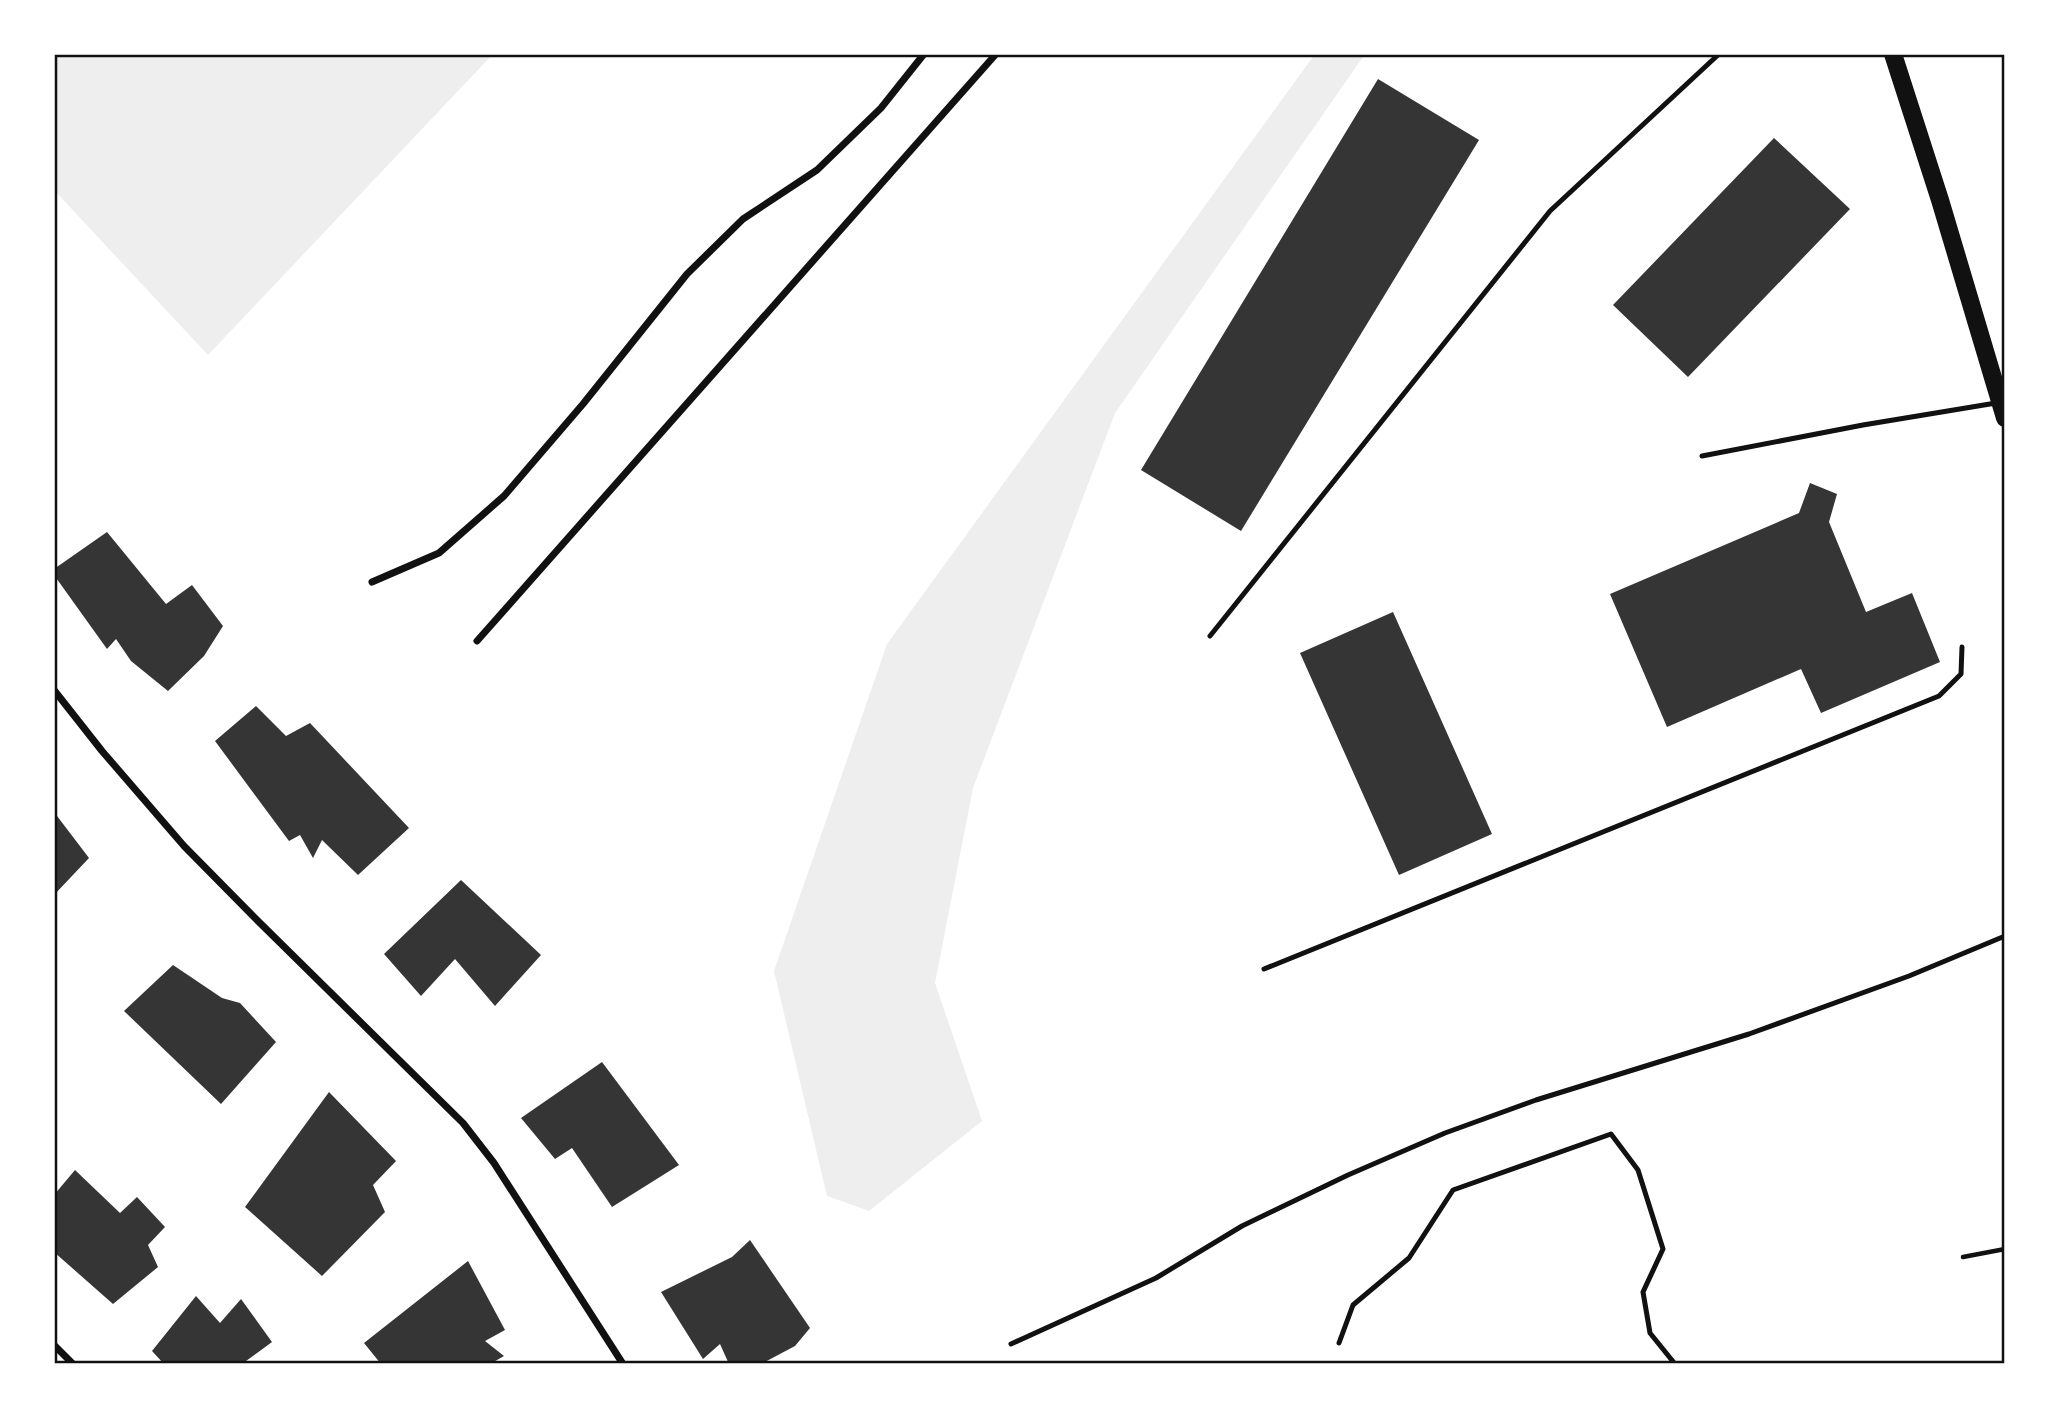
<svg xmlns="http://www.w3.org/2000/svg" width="2059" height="1418" font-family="'IBM Plex Sans',sans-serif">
  <rect width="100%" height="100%" fill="#fff"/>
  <!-- green -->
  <path fill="#eee" d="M 54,54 L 493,54 L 208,355 L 54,190 Z
    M 1315,54 L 1365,54 L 1115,413 L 973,788 L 935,983 L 982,1121 L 869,1211 L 827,1196 L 774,971 L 887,644 Z"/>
  <!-- building -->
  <path fill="#353535" d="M 1378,79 L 1479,140 L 1241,531 L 1141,470 Z
    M 1774,138 L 1850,209 L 1688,377 L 1613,305 Z
    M 1810,483 L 1837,494 L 1829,522 L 1866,612 L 1912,593 L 1940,662 L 1821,713 L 1801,669 L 1667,727 L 1610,594 L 1799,513 Z
    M 107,532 L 166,604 L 192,585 L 223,626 L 204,656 L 168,691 L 131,661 L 116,639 L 107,649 L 54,575 L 54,569 Z
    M 1393,612 L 1492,834 L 1399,875 L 1300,653 Z
    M 256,706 L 286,736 L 310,723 L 409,828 L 358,875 L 322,840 L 313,858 L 300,835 L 289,841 L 215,741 Z
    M 54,812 L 89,858 L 54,895 Z
    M 461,880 L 541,955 L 495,1006 L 455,959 L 421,996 L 384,954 Z
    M 173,965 L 222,998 L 240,1003 L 276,1042 L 221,1104 L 124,1011 Z
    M 602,1062 L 679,1165 L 612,1207 L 572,1148 L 555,1159 L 521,1118 Z
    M 329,1092 L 396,1161 L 373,1185 L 385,1212 L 322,1276 L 245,1207 Z
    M 75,1170 L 120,1213 L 137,1197 L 165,1227 L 148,1245 L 158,1267 L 113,1304 L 54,1252 L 54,1195 Z
    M 750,1240 L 810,1328 L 795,1346 L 761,1364 L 729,1364 L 720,1344 L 703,1359 L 661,1292 L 732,1257 Z
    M 468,1261 L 505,1330 L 485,1341 L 504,1356 L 490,1364 L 381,1364 L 364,1343 Z
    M 196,1296 L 220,1323 L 241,1299 L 272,1342 L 246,1361 L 249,1364 L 164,1364 L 152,1351 Z"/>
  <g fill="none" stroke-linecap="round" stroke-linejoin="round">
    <!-- path -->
    <path stroke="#111" stroke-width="4.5" d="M 1963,1257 L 2005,1249"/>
    <!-- service -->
    <path stroke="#111" stroke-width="5" d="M 1702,456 L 1863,425 L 1996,403
      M 1210,636 L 1550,211 L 1719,54
      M 1264,969 L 1939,696 L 1961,674 L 1962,647
      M 1339,1343 L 1353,1305 L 1409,1258 L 1453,1190 L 1611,1134 L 1638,1170 L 1663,1249 L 1643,1292 L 1650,1333 L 1675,1364
      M 1011,1344 L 1156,1278 L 1242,1226 L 1348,1175 L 1445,1133 L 1536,1100 L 1749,1034 L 1909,976 L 2005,936"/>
    <!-- minor -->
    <path stroke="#111" stroke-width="7" d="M 372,582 L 439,553 L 504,496 L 583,404 L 687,274 L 743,219 L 817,170 L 881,108 L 924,54
      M 477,641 L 996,54
      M 54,690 L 102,751 L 184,846 L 260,923 L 463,1123 L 494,1163 L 623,1364
      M 54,1345 L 73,1364"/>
    <!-- primary -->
    <path stroke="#111" stroke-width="18" d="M 1893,54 L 1940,200 L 2005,418"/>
  </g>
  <!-- border -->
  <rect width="2059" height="1418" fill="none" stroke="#ffffff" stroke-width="112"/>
  <rect x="56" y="56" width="1947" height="1306" fill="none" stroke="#111" stroke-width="2.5"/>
</svg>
